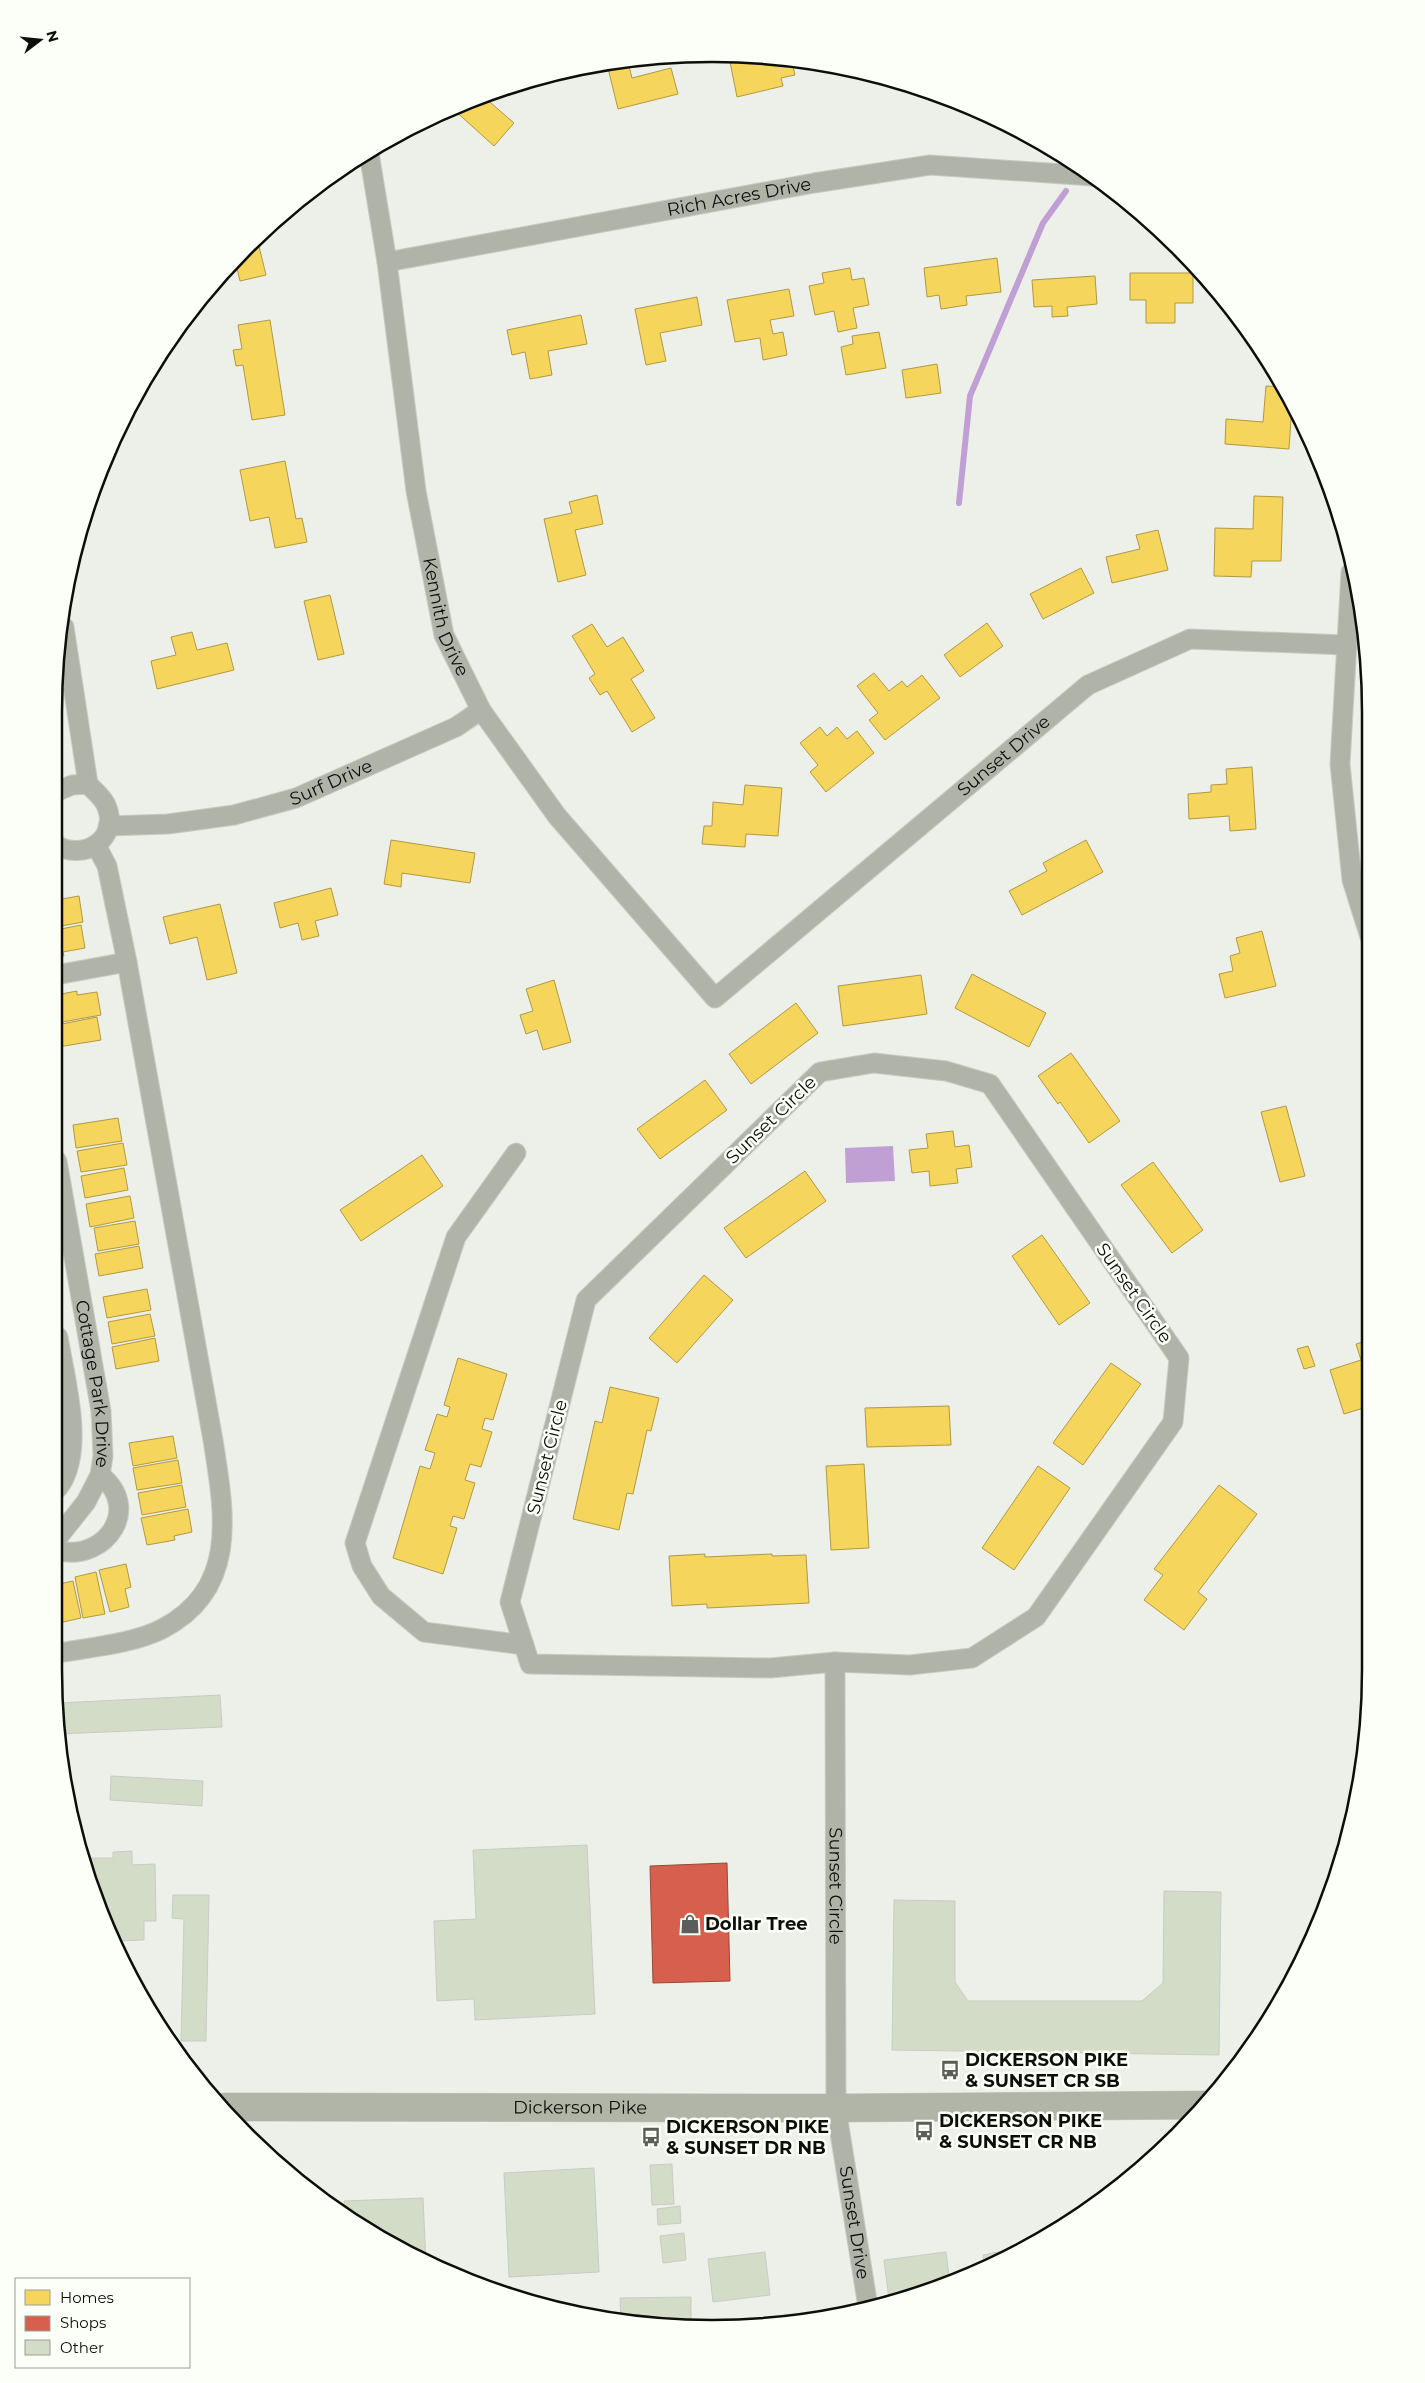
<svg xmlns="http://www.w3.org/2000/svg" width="1425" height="2383" font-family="Montserrat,sans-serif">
  <rect width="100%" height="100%" fill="#ecf0e8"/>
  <!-- water -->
  <path fill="#c09fd5" d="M 893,1146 L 895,1181 L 846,1183 L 845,1148 Z"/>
  <!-- homes -->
  <path fill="#f6d55c" stroke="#b09943" d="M 734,56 L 792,62 L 795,75 L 781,78 L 783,86 L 737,97 L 729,57 Z
    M 628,62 L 632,78 L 671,68 L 678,94 L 618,109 L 607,64 Z
    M 484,97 L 514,123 L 494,146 L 452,108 Z
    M 257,238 L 266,275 L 240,281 L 235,260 Z
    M 997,258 L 1001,292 L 966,296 L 967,305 L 941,309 L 939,295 L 927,297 L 924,268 Z
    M 850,268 L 852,280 L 864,278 L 869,305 L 853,308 L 857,328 L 838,332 L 834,311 L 815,315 L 809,286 L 824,283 L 822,273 Z
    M 1130,273 L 1193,273 L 1193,303 L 1175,303 L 1175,323 L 1146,323 L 1146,300 L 1130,300 Z
    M 1095,276 L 1097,304 L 1067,307 L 1068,316 L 1052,317 L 1052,306 L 1034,307 L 1032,280 Z
    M 789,289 L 794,316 L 770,320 L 773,334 L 783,332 L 787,355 L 763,360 L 760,338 L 735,342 L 727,300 Z
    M 697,297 L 702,325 L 660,333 L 666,361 L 646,365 L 635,309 Z
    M 581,315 L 587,344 L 548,351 L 552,375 L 530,379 L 525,352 L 512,355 L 507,330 Z
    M 270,320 L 285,415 L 252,420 L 243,365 L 236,366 L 233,350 L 242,349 L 238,325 Z
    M 879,332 L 886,368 L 846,375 L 841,347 L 853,344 L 852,336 Z
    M 937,364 L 941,393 L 906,398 L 902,370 Z
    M 1266,386 L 1285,387 L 1292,404 L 1289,449 L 1225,444 L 1226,419 L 1263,422 Z
    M 285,461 L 296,519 L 302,518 L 307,542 L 275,548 L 269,517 L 250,521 L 240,470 Z
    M 597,495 L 603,524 L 575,530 L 586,575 L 558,582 L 544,519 L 572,513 L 569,502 Z
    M 1254,496 L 1283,497 L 1281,561 L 1252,561 L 1251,577 L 1214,576 L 1215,528 L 1253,529 Z
    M 1158,530 L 1168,570 L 1112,583 L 1106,557 L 1140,549 L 1136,535 Z
    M 1081,568 L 1094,593 L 1043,619 L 1030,594 Z
    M 330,595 L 344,654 L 318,660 L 304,601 Z
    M 987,623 L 1003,646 L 960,677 L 944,655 Z
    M 592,624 L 607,647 L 623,637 L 644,671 L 631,679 L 655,718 L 632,732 L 607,691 L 600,695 L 589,678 L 595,674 L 572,636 Z
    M 192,632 L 197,650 L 227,643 L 234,670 L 157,689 L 151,661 L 176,655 L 171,637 Z
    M 874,673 L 889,691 L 902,681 L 907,687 L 922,675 L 940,698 L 885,740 L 869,720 L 878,713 L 857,686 Z
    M 820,727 L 827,736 L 837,727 L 847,739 L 857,731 L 874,753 L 826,792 L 810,772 L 818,765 L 800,743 Z
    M 1252,767 L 1256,829 L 1230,831 L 1229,816 L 1189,819 L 1188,794 L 1211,792 L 1211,785 L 1227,784 L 1226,769 Z
    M 745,785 L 782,788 L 778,836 L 746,834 L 745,847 L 702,844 L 704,826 L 712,826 L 713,802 L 743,805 Z
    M 391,840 L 475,853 L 470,883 L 402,873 L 401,887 L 384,884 Z
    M 1086,840 L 1103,872 L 1022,915 L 1009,891 L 1047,871 L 1043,863 Z
    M 331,888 L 338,915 L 315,921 L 319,936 L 302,940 L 298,923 L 280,928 L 274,903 Z
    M 79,896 L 83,922 L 56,927 L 56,900 Z
    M 220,904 L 237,973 L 207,980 L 197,937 L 170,944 L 163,917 Z
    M 81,925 L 85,948 L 63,952 L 64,956 L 56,957 L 56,930 Z
    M 1262,931 L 1276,986 L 1225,998 L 1219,974 L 1233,971 L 1230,956 L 1240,953 L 1236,938 Z
    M 972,974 L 1046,1013 L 1029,1047 L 955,1008 Z
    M 921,975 L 927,1014 L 843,1026 L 838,986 Z
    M 554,980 L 571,1042 L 543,1050 L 537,1030 L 526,1034 L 520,1015 L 533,1011 L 526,989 Z
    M 77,991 L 77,995 L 97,992 L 101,1015 L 57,1023 L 56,995 Z
    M 796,1003 L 818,1033 L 751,1084 L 729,1054 Z
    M 97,1017 L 101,1040 L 58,1047 L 57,1025 Z
    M 1071,1053 L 1120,1121 L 1089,1143 L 1060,1102 L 1058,1104 L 1038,1076 Z
    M 705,1080 L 727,1110 L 660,1159 L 637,1129 Z
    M 1286,1106 L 1305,1176 L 1280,1182 L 1261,1112 Z
    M 118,1118 L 122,1141 L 76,1148 L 73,1125 Z
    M 953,1131 L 955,1147 L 969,1145 L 972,1167 L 956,1169 L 958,1183 L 930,1186 L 929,1171 L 912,1173 L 909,1150 L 928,1148 L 926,1134 Z
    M 123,1143 L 127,1165 L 81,1172 L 77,1151 Z
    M 422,1155 L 443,1186 L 361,1241 L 340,1210 Z
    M 1153,1162 L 1203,1230 L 1172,1253 L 1121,1185 Z
    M 124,1168 L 128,1190 L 85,1198 L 81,1176 Z
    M 805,1171 L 826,1201 L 746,1258 L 724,1228 Z
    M 130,1196 L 134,1218 L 90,1227 L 86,1204 Z
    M 135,1221 L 139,1244 L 98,1251 L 94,1228 Z
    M 1042,1235 L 1090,1303 L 1059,1325 L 1012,1256 Z
    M 139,1246 L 143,1268 L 99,1276 L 95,1254 Z
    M 704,1275 L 733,1300 L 677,1363 L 649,1338 Z
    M 147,1289 L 151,1310 L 107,1318 L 103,1297 Z
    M 150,1314 L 155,1336 L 112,1344 L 108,1322 Z
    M 155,1338 L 159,1361 L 116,1369 L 112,1347 Z
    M 1370,1340 L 1370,1406 L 1344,1414 L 1330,1370 L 1361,1360 L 1356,1344 Z
    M 1308,1346 L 1315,1366 L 1304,1369 L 1297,1349 Z
    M 458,1358 L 507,1374 L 493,1420 L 485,1418 L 482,1429 L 492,1432 L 481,1467 L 470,1464 L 465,1480 L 475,1483 L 464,1519 L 453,1516 L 450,1526 L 457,1528 L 443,1574 L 393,1558 L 420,1466 L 430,1469 L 435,1453 L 425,1450 L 437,1414 L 447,1417 L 450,1407 L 444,1405 Z
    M 1111,1363 L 1141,1384 L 1083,1465 L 1053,1443 Z
    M 610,1387 L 659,1398 L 651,1431 L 647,1430 L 633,1494 L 627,1493 L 619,1530 L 573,1519 L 595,1421 L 602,1423 Z
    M 949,1406 L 951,1445 L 867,1447 L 865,1408 Z
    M 173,1436 L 177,1458 L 133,1466 L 129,1443 Z
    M 178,1460 L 182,1483 L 137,1490 L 133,1468 Z
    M 864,1464 L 869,1548 L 831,1550 L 826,1466 Z
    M 1038,1466 L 1070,1488 L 1014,1570 L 982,1548 Z
    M 182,1485 L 186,1507 L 142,1515 L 138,1493 Z
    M 1219,1485 L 1257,1514 L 1198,1592 L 1207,1599 L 1184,1630 L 1144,1600 L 1163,1575 L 1154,1569 Z
    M 188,1509 L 192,1532 L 174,1536 L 175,1540 L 147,1545 L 141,1518 Z
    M 705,1554 L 705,1557 L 772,1554 L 772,1556 L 806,1555 L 809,1603 L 707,1608 L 707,1604 L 672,1606 L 669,1556 Z
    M 126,1564 L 131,1587 L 125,1589 L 129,1607 L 110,1612 L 99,1570 Z
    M 96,1572 L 105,1614 L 83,1618 L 75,1577 Z
    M 73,1581 L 81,1618 L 59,1623 L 59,1584 Z"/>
  <!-- shops -->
  <path fill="#d6604d" stroke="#994739" d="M 727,1863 L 730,1981 L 653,1983 L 650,1866 Z"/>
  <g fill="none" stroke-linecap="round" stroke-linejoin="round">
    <!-- stream -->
    <path stroke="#c09fd5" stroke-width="6" d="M 959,503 L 970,396 L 1043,223 L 1066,191"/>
  </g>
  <!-- building -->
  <path fill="#d3dcc6" stroke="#c9ccc5" d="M 220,1695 L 222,1727 L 59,1734 L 59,1703 Z
    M 111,1776 L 203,1781 L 202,1806 L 110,1800 Z
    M 587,1845 L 595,2014 L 475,2020 L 474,1999 L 437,2001 L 434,1921 L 476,1919 L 473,1850 Z
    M 132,1851 L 132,1865 L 155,1864 L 156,1921 L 144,1921 L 144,1940 L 113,1941 L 92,1890 L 91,1858 L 113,1858 L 113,1852 Z
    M 1164,1891 L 1221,1892 L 1219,2055 L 892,2050 L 894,1900 L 955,1901 L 955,1982 L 968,2001 L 1142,2001 L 1163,1983 Z
    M 173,1895 L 209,1895 L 206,2041 L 181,2041 L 184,1919 L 172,1918 Z
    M 672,2164 L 674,2204 L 652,2205 L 650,2165 Z
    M 594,2168 L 599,2272 L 509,2277 L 504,2173 Z
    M 423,2198 L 426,2263 L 345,2214 L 344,2201 Z
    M 680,2206 L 681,2223 L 658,2225 L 657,2209 Z
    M 684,2233 L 686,2260 L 663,2263 L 660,2236 Z
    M 1028,2246 L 1004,2261 L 985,2269 L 983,2255 Z
    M 765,2252 L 770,2295 L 713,2302 L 708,2259 Z
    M 946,2252 L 950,2284 L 924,2294 L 889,2300 L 884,2260 Z
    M 691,2297 L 691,2328 L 621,2322 L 620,2298 Z"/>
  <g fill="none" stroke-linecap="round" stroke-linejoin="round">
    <defs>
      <g id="street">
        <path id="s1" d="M 369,153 L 387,262 L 416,491 L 444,635 L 481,710 L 557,816 L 715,998 L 1088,685 L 1190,639 L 1346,645"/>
        <path id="s2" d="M 387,262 L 814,183 L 930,165 L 1092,176"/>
        <path d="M 1351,572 L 1340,764 L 1352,880 L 1370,937"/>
        <path d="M 64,627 L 88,784"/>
        <path d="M 56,792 L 72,785 L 88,784 C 94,791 102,796 106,805 C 121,838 84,862 56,845"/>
        <path id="s3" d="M 108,826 L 168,824 L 234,815 L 296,798 L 456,727 L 481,710"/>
        <path d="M 56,975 L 127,962"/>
        <path d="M 874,1063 L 946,1071 L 990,1084 L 1179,1358 L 1173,1422 L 1036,1617 L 972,1658 L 910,1665 L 835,1662 L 770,1668 L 530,1664 L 510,1602 L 586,1300 L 820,1072 Z"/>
        <path d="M 516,1153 L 456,1237 L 355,1543 L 362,1566 L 381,1596 L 424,1632 L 524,1645"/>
        <path id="s4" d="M 57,1161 L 101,1411 L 103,1456 L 100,1475 L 86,1502 L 59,1536"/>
        <path d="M 58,1337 C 65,1379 86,1452 58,1488"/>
        <path d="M 59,1551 C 107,1561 142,1507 100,1475"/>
        <path d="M 59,1653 C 92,1647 132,1644 162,1629 C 240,1589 224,1511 213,1440 L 127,962 L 107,866 L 96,845"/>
        <path id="s5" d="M 835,1662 L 836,2108 L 868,2307"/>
      </g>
      <g id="primary">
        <path id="s6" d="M 225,2107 L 836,2108 L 1204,2105"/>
      </g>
    </defs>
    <!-- street casing -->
    <use href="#street" stroke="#c8cbc5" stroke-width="21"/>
    <!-- primary casing -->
    <use href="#primary" stroke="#c8cbc5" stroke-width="29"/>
    <!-- street -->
    <use href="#street" stroke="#b0b4a8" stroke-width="19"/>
    <!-- primary -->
    <use href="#primary" stroke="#b0b5a8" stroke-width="28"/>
  </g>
  <!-- icons -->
  <defs>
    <symbol id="shop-bare" viewBox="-9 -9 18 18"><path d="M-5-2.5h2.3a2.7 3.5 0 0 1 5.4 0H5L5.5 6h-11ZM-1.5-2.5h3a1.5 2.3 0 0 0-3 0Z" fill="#5a5d58" stroke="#fbfff7" stroke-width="2.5" paint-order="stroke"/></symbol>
    <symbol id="bus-bare" viewBox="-9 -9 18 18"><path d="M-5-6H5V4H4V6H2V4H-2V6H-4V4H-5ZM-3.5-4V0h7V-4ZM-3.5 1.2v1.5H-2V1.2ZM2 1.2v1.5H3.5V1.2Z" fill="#5a5d58" stroke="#fbfff7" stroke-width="2.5" paint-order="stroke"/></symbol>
  </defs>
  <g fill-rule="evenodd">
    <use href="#shop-bare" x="676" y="1910" width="28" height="28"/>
    <use href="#bus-bare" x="936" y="2056" width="28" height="28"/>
    <use href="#bus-bare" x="910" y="2117" width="28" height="28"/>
    <use href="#bus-bare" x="637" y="2123" width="28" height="28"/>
  </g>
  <g text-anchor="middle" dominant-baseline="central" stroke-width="5" stroke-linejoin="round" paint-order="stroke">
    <!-- street labels -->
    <g font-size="18" fill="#0c0e0a" stroke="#fbfff7">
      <text stroke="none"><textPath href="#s2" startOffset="358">Rich Acres Drive</textPath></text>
      <text stroke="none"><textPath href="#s1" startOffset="471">Kennith Drive</textPath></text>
      <text stroke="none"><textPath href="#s1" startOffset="1320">Sunset Drive</textPath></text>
      <text stroke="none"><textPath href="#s3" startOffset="229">Surf Drive</textPath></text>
      <text transform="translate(771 1120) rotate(-44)">Sunset Circle</text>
      <text transform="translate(1134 1293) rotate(55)">Sunset Circle</text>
      <text stroke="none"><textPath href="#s4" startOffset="226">Cottage Park Drive</textPath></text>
      <text transform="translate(547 1457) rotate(-76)">Sunset Circle</text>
      <text stroke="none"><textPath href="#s5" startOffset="224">Sunset Circle</textPath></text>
      <text stroke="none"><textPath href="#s6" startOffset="355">Dickerson Pike</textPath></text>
      <text stroke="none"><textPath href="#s5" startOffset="562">Sunset Drive</textPath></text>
    </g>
    <!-- poi labels -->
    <g font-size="18" font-weight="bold" fill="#0c0e0a" stroke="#fbfff7" text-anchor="start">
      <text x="705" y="1924">Dollar Tree</text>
      <text x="965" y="2060">DICKERSON PIKE<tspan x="965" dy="21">&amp; SUNSET CR SB</tspan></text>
      <text x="939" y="2121">DICKERSON PIKE<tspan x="939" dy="21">&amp; SUNSET CR NB</tspan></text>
      <text x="666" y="2127">DICKERSON PIKE<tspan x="666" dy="21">&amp; SUNSET DR NB</tspan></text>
    </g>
  </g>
  <!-- crop -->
  <path d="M0 0H1425V2383H0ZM712 62H712A650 650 0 0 1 1362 712V1670A650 650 0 0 1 712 2320H712A650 650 0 0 1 62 1670V712A650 650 0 0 1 712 62Z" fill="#fbfff7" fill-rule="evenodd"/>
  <path fill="none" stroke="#0c0e0a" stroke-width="2.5" d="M712 62H712A650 650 0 0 1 1362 712V1670A650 650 0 0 1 712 2320H712A650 650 0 0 1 62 1670V712A650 650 0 0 1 712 62Z"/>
  <!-- legend -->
  <rect x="15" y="2278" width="175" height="90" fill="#fbfff7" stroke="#9b9f98"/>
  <rect x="25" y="2290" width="25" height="15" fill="#f6d55c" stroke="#9b9f98"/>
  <text x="60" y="2303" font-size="15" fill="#0c0e0a">Homes</text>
  <rect x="25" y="2316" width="25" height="15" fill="#d6604d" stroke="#9b9f98"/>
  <text x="60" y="2328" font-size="15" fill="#0c0e0a">Shops</text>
  <rect x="25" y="2340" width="25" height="15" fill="#d3dcc6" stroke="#9b9f98"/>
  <text x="60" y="2353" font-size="15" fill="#0c0e0a">Other</text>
  <!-- north arrow -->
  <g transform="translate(40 40) rotate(74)" stroke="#fbfff7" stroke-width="4" paint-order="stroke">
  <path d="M0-4L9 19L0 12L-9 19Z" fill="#0c0e0a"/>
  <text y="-8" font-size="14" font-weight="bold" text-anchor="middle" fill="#0c0e0a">N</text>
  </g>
</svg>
